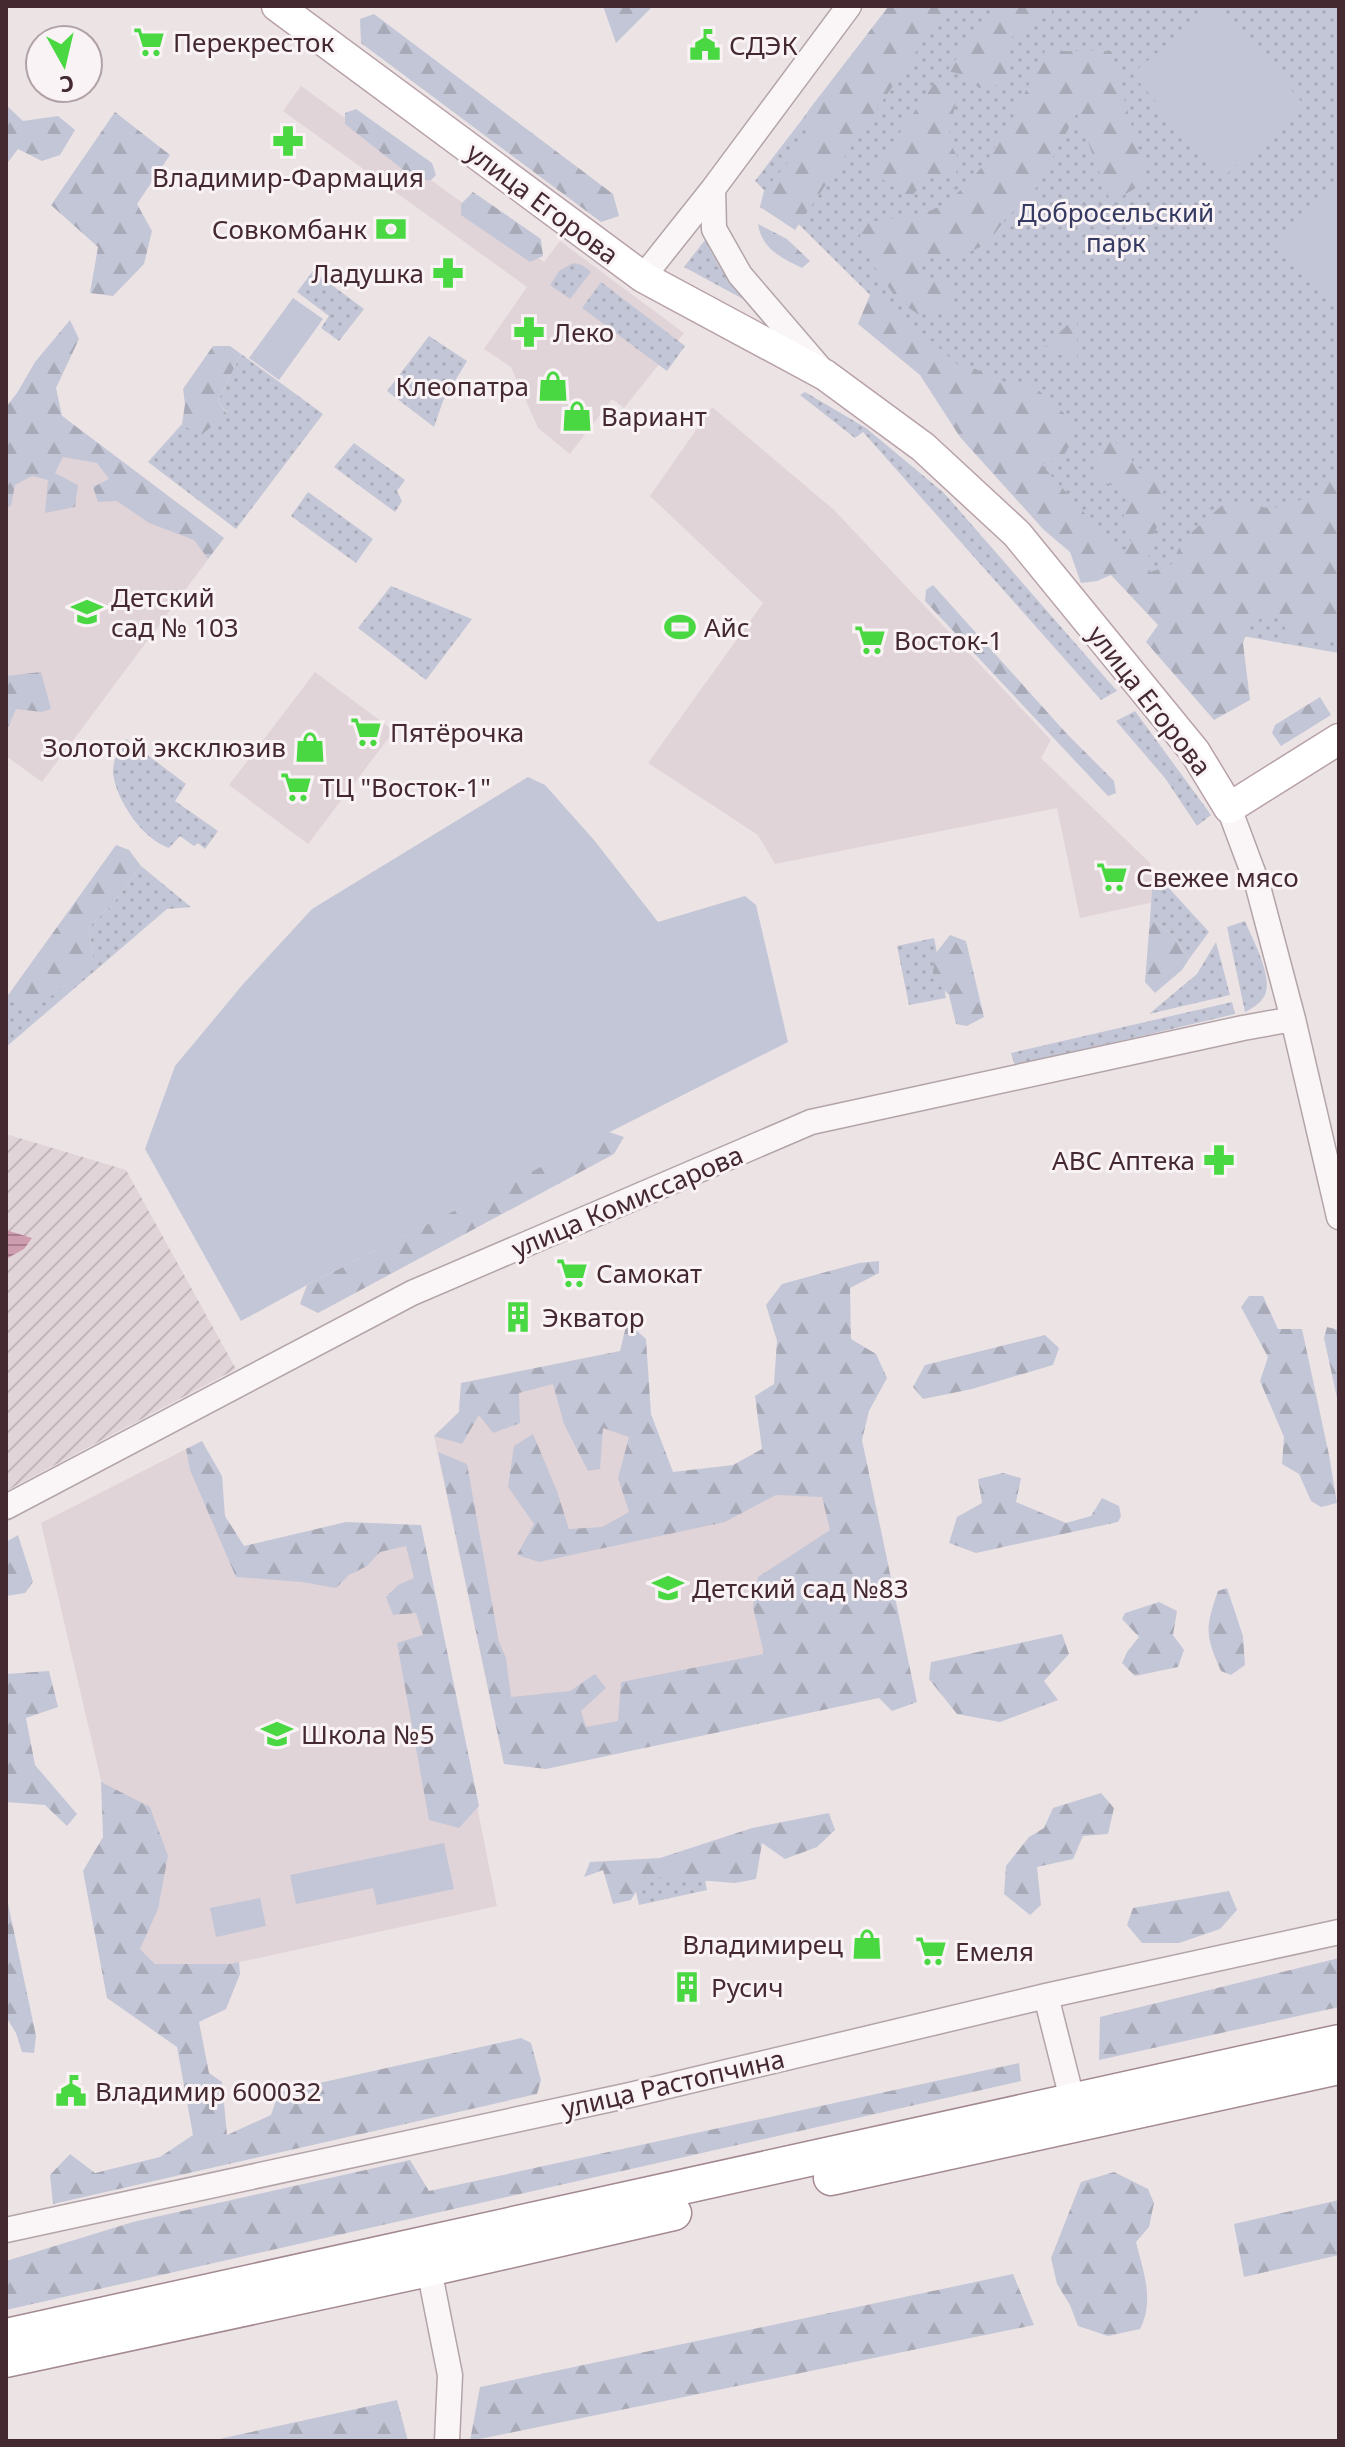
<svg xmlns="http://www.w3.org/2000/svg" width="1345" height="2447" font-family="'Noto Sans',sans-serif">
  <defs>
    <pattern id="industrial-furrows" width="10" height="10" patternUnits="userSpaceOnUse" patternTransform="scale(2)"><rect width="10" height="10" fill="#e1d4d8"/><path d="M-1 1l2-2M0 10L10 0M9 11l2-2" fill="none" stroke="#c2b6ba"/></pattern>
    <pattern id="green-dots" width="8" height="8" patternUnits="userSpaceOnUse" patternTransform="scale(2)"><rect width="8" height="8" fill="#c3c6d6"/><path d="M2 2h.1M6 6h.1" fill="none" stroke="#a9aab8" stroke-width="1.8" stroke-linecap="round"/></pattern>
    <pattern id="forest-firs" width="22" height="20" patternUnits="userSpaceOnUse" patternTransform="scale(2)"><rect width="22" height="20" fill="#c3c6d6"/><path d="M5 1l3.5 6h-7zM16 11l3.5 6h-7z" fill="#a9aab8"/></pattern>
    <pattern id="water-rules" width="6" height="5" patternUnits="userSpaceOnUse" patternTransform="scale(2)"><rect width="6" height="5" fill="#ce9caf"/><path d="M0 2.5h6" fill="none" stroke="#a97f8f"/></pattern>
  </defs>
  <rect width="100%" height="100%" fill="#ece3e5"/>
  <!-- built -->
  <path fill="#e1d4d8" d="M 301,86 L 544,262 L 560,241 L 684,333 L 624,408 L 612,399 L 570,454 L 538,428 L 511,367 L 484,349 L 527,287 L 283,111 Z
    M 36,396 L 224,538 L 42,782 L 6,756 L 6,437 Z
    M 712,407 L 833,509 L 1051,740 L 1041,758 L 1150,863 L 1159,901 L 1080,918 L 1057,808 L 775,864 L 758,835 L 648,763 L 763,603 L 650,496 Z
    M 315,672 L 394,731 L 308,844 L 229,785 Z
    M 628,1350 L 664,1496 L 841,1460 L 891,1678 L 504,1764 L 434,1436 L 459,1412 L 461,1383 Z
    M 202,1441 L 240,1564 L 421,1525 L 497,1906 L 148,1982 L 41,1523 Z"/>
  <!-- industrial -->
  <path fill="url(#industrial-furrows)" d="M 6,1134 L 126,1170 L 236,1369 L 6,1491 Z"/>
  <!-- green -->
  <path fill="url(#green-dots)" d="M 889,6 L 1339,6 L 1339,653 L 1185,626 L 958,382 L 755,181 Z
    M 705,240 L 721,269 L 744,290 L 743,299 L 684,267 Z
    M 573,263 L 582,265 L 591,272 L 570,299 L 550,285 L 559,271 Z
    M 313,271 L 364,309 L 339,341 L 321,328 L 329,316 L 297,292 Z
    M 601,282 L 685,346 L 667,371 L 582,308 Z
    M 429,336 L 467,361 L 443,401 L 434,427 L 387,391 Z
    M 241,354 L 323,414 L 236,529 L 148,462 L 182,424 L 200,435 L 227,413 L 218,401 Z
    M 805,392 L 866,428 L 944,493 L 1117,691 L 1101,700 L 863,432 L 855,438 L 800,395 Z
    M 354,443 L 405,480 L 397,491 L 402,501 L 395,512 L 334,467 Z
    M 308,492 L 373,539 L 356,563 L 291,516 Z
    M 391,586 L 472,619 L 426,680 L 358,628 Z
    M 1135,711 L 1211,815 L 1197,826 L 1165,778 L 1116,721 Z
    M 126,739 L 186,784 L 175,801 L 218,831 L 205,849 L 198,843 L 194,846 L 180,836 L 169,848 C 143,839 117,802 113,774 C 112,762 119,748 126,739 Z
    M 141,866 L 191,907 L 167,909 L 6,1047 L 6,998 L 31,1010 L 93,957 L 89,927 L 112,905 Z
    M 1157,875 L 1209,932 L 1189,959 L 1173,935 L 1150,918 L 1153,879 Z
    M 1245,921 C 1252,939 1273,975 1265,995 C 1261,1003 1253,1008 1245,1012 L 1227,927 Z
    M 934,938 L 946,998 L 909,1005 L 897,946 Z
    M 1216,942 L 1230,995 L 1149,1014 L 1197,974 Z
    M 1232,1002 L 1235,1014 L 1015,1066 L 1011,1053 Z
    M 702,1864 L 707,1890 L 639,1905 L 633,1879 Z"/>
  <!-- forest -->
  <path fill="url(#forest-firs)" d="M 603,6 L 653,6 L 616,43 Z
    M 889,6 L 947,6 L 795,230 L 760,207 L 764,191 L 810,136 L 808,111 Z
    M 996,6 L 1051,6 L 1052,13 L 1009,39 C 1004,57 1011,66 1004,84 L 979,88 L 966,75 L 947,71 Z
    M 374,14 L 613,194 L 619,216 L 601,222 L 361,43 L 360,19 Z
    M 1048,45 L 1063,51 L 1111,51 L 1147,181 L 1111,203 L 1077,113 L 1031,197 L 1007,217 L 987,244 L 953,259 L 937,256 L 918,262 L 926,276 L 958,289 L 949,311 L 918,314 L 898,301 L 857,241 L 869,222 C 890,219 924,216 942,205 C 994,171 1021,99 1048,45 Z
    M 934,84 L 953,97 L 956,101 L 948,139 L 958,158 L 956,176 L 929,176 L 910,198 L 872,172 Z
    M 6,105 L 23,121 L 58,116 L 75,130 L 60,155 L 42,161 L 18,149 L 6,165 Z
    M 356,109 L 432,163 L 436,175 L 431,180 L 416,180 L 345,124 L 345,113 Z
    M 115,112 L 170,155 L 137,204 L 152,231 L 144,264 L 113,296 L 90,293 L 98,247 L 51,205 Z
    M 473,192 L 541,239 L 543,256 L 530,262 L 461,215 L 461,204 Z
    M 758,224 L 787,239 L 810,261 L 802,268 C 780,257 762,249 758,224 Z
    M 870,295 L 884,298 L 958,365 L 976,369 L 997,383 L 1023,383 L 1035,387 L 1063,412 L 1071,426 L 1072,441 L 1062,459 L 1041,464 L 1121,554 L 1132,542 L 1122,519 L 1129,506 L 1118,488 L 1096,479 L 1097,460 L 1110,440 L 1128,448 L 1134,466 L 1147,471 L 1165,483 L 1157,527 L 1148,545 L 1150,572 L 1171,565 L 1183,540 L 1227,501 L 1268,508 L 1292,506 L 1335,474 L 1339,489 L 1339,631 L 1330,639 L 1291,638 L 1280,619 L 1267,614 L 1249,627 L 1243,643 L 1250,700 L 1214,720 L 1146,642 L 1158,625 L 1111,575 L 1097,581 L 1081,583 L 1070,552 L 1044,530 L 960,437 L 920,375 L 858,324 Z
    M 1077,316 L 1077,365 L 1045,346 Z
    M 70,320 L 79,339 L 56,388 L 62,416 L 224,538 L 208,559 L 194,540 L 149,523 L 117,501 L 98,502 L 93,487 L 109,479 L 97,463 L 63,457 L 55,473 L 78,485 L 75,507 L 45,513 L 48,480 L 32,476 L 15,485 L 11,506 L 6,508 L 6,407 L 17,393 L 35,362 Z
    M 213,346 L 230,346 L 241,354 L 218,401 L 227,414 L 200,436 L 182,424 L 185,404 L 183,389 Z
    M 933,585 L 1066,733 L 1114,781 L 1116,793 L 1108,796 L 925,601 L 926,590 Z
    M 41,672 L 51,709 L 42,712 L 16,709 L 6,732 L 6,676 Z
    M 1320,697 L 1331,715 L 1281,746 L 1272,733 L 1275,725 Z
    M 116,845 L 129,850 L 141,866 L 112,905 L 89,927 L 93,957 L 80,975 L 31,1011 L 6,998 Z
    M 1150,918 L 1173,935 L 1189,959 L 1182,970 L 1155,993 L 1145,982 Z
    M 950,935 L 966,941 L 984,1017 L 967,1026 L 956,1024 L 949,995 L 932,978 L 936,953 Z
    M 609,1132 L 624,1137 L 614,1154 L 318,1313 L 300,1304 L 307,1285 Z
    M 879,1261 L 879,1273 L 850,1288 L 851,1339 L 876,1354 L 887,1378 L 869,1411 L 862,1440 L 917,1702 L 892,1711 L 879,1698 L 546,1769 L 504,1764 L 438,1452 L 467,1464 L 499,1642 L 506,1658 L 511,1697 L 570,1691 L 595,1674 L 606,1688 L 581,1711 L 586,1727 L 618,1721 L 621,1682 L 764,1654 L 753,1607 L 758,1577 L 830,1530 L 822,1497 L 776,1495 L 725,1522 L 539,1562 L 517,1555 L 534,1524 L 508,1487 L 514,1446 L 533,1434 L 557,1491 L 569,1529 L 602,1527 L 629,1512 L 618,1478 L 629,1437 L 603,1428 L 600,1469 L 588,1471 L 564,1424 L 553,1384 L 519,1393 L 520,1423 L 493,1433 L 479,1415 L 462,1444 L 434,1436 L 459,1412 L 461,1383 L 620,1351 L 627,1322 L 646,1339 L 651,1414 L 673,1472 L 733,1465 L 762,1449 L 755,1396 L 774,1384 L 777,1341 L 766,1305 L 782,1284 L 859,1263 Z
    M 1249,1296 L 1263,1296 L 1278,1329 L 1302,1329 L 1329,1455 L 1337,1503 L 1321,1507 L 1311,1501 L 1299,1474 L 1282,1464 L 1284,1437 L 1260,1381 L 1268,1357 L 1241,1307 Z
    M 1327,1327 L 1339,1330 L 1339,1407 L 1324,1338 Z
    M 1045,1335 L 1059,1348 L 1053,1365 L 972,1389 L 923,1399 L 913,1387 L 925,1365 Z
    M 202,1441 L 222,1476 L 225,1516 L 244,1546 L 346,1522 L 421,1525 L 479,1806 L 459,1828 L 429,1820 L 397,1643 L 423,1635 L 416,1613 L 393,1615 L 386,1597 L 398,1585 L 414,1578 L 406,1546 L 380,1552 L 367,1566 L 349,1575 L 336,1588 L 302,1582 L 236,1577 L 190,1470 L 186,1449 Z
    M 1003,1473 L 1021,1478 L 1016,1502 L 1066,1523 L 1091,1516 L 1102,1498 L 1119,1506 L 1121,1516 L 1118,1522 L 976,1553 L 949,1543 L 957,1517 L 982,1503 L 978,1479 Z
    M 18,1535 L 33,1582 L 25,1593 L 6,1596 L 6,1542 Z
    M 1227,1588 L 1243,1636 L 1245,1665 L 1231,1675 L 1221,1671 C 1205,1635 1205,1628 1218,1591 Z
    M 1159,1602 L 1177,1611 L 1173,1635 L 1184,1650 L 1178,1667 L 1135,1676 L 1122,1663 L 1127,1652 L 1139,1637 L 1122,1619 L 1125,1613 Z
    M 1062,1634 L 1069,1654 L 1044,1681 L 1058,1700 L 1000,1722 L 957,1714 L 929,1679 L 931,1662 Z
    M 49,1671 L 58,1707 L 26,1718 L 35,1765 L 77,1814 L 67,1826 L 45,1805 L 6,1802 L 6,1674 Z
    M 101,1782 L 150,1807 L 168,1856 L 158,1909 L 140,1949 L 155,1964 L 229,1964 L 239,1962 L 240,1974 L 226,2009 L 199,2022 L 209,2073 L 222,2082 L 227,2135 L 271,2115 L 279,2092 L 521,2038 L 531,2043 L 541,2080 L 537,2094 L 53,2204 L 50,2175 L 70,2154 L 95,2173 L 160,2157 L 193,2135 L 177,2047 L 107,1998 L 83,1871 L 103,1837 Z
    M 1101,1793 L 1114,1808 L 1108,1834 L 1083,1836 L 1073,1859 L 1037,1867 L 1041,1905 L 1030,1915 L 1004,1894 L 1006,1866 L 1029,1837 L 1044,1828 L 1053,1808 Z
    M 829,1813 L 835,1830 L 817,1847 L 785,1859 L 762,1843 L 756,1879 L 735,1883 L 645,1876 L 631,1900 L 613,1904 L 603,1870 L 584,1877 L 590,1862 L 660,1858 L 752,1828 Z
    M 1229,1891 L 1237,1910 L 1220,1929 L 1179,1943 L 1142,1943 L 1127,1925 L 1133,1908 Z
    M 6,1894 L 36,2036 L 34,2053 L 22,2052 L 16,2033 L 6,2017 Z
    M 1339,1958 L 1339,2007 L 1099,2060 L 1100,2017 Z
    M 1019,2063 L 1021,2081 L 6,2310 L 6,2261 L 133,2222 L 410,2160 L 429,2191 Z
    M 1114,2172 L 1148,2189 L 1154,2203 L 1149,2227 L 1136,2242 C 1143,2271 1155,2300 1140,2329 L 1108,2336 L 1078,2326 L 1070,2305 L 1057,2284 L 1051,2258 L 1081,2182 Z
    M 1339,2200 L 1339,2255 L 1244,2277 L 1234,2224 Z
    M 1013,2274 L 1034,2325 L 470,2441 L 480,2387 Z
    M 397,2400 L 408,2441 L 210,2441 Z"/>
  <!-- pitch -->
  <path fill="#c3c6d6" d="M 1212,6 L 1219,6 L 1305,106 L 1222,178 L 1132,74 Z
    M 1339,179 L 1339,311 L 1273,247 Z
    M 293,298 L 323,319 L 279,380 L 249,358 Z
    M 528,777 L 545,785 L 594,840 L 658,922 L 745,896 L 756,905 L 788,1042 L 307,1285 L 241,1321 L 145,1149 L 175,1066 L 244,983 L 312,909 Z
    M 444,1843 L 454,1889 L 377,1905 L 373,1888 L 296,1904 L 290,1875 Z
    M 260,1898 L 266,1926 L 216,1937 L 210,1908 Z"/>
  <!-- water -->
  <path fill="url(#water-rules)" d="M 6,1230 L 32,1238 L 24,1249 L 6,1259 Z"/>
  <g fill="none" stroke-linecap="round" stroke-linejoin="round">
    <defs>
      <path id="minor" d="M 713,189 L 714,229 L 740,275 L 819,367
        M 643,277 L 713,189 L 849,6
        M 1229,808 L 1257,883 L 1293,1019 L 1339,1217
        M 6,1507 L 412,1293 L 811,1122 L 1243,1028 L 1293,1019
        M 1046,1996 L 1072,2099
        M 6,2230 L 630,2095 L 1046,1996 L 1339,1932
        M 429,2269 L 450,2375 L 447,2441"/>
      <path id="major" d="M 277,6 L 643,277 L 825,375 L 923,447 L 1017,534 L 1195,752 L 1229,808 L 1339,739"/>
      <path id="highway" d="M 831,2178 L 1339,2067
        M 6,2336 L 1339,2042
        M 6,2360 L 429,2269 L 674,2213"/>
    </defs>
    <!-- minor casing -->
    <use href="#minor" stroke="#b3a4a8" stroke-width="27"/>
    <!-- major casing -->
    <use href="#major" stroke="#b8a1a8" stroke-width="33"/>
    <!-- highway casing -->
    <use href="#highway" stroke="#a38991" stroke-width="37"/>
    <!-- minor -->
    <use href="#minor" stroke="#faf6f7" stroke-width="24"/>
    <!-- major -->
    <use href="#major" stroke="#fff" stroke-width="30"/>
    <!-- highway -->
    <use href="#highway" stroke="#fff" stroke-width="34"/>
  </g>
  <!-- icons -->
  <defs>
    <symbol id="supermarket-bare" viewBox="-9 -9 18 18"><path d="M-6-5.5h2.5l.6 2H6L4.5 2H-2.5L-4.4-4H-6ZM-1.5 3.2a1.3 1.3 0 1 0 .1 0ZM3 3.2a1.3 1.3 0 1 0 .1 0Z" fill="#49d841" stroke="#f9f3f5" stroke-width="2.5" paint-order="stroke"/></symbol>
    <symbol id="civic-bare" viewBox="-9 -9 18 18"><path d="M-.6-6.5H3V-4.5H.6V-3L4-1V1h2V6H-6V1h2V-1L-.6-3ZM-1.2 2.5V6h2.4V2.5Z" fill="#49d841" stroke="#f9f3f5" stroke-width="2.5" paint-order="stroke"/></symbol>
    <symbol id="pharmacy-bare" viewBox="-9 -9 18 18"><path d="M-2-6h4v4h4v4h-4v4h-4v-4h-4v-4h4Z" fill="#49d841" stroke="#f9f3f5" stroke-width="2.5" paint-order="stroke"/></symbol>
    <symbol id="bank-bare" viewBox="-9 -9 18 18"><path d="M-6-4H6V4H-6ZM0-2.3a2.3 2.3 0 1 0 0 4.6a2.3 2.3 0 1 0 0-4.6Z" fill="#49d841" stroke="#f9f3f5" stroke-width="2.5" paint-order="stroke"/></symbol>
    <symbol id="shop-bare" viewBox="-9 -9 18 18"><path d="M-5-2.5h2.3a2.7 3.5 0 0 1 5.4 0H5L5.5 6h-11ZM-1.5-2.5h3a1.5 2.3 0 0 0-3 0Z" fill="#49d841" stroke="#f9f3f5" stroke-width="2.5" paint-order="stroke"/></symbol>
    <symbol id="school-bare" viewBox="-9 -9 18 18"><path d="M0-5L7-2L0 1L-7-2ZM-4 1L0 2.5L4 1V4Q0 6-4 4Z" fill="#49d841" stroke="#f9f3f5" stroke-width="2.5" paint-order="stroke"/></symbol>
    <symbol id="stadium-bare" viewBox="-9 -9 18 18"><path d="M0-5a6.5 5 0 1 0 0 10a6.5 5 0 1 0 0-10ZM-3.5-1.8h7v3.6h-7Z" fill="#49d841" stroke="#f9f3f5" stroke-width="2.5" paint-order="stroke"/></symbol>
    <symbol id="building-bare" viewBox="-9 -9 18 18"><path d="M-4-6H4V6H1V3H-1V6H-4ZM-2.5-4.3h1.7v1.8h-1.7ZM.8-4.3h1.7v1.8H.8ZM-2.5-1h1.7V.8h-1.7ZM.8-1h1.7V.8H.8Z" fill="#49d841" stroke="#f9f3f5" stroke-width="2.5" paint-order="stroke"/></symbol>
  </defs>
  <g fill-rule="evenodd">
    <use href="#supermarket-bare" x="127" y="20" width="44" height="44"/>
    <use href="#civic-bare" x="683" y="23" width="44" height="44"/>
    <use href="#pharmacy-bare" x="266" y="119" width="44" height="44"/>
    <use href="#bank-bare" x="369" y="207" width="44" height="44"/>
    <use href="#pharmacy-bare" x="426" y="251" width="44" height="44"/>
    <use href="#pharmacy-bare" x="507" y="310" width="44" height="44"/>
    <use href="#shop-bare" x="531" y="364" width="44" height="44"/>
    <use href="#shop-bare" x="555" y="394" width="44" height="44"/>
    <use href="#school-bare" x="65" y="590" width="44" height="44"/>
    <use href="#stadium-bare" x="658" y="605" width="44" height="44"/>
    <use href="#supermarket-bare" x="848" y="618" width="44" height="44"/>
    <use href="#supermarket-bare" x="344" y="710" width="44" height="44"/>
    <use href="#shop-bare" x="288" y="725" width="44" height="44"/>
    <use href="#supermarket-bare" x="274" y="765" width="44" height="44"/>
    <use href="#supermarket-bare" x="1090" y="855" width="44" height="44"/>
    <use href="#pharmacy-bare" x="1197" y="1138" width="44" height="44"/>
    <use href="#supermarket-bare" x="550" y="1251" width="44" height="44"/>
    <use href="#building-bare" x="496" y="1295" width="44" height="44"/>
    <use href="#school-bare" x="646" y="1566" width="44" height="44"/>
    <use href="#school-bare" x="255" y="1712" width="44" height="44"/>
    <use href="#shop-bare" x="845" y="1922" width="44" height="44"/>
    <use href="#supermarket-bare" x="909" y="1929" width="44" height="44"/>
    <use href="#building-bare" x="665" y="1965" width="44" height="44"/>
    <use href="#civic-bare" x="49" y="2069" width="44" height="44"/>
  </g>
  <g text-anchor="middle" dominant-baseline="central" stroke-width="6" stroke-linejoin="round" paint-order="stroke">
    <!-- poi labels -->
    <g font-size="26" fill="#452931" stroke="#f9f3f5" text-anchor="start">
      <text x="173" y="42">Перекресток</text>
      <text x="729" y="45">СДЭК</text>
      <text x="288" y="177" text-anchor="middle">Владимир-Фармация</text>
      <text x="367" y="229" text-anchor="end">Совкомбанк</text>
      <text x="424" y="273" text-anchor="end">Ладушка</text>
      <text x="553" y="332">Леко</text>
      <text x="529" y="386" text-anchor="end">Клеопатра</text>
      <text x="601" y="416">Вариант</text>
      <text x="111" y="597">Детский<tspan x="111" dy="30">сад № 103</tspan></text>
      <text x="704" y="627">Айс</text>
      <text x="894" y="640">Восток-1</text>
      <text x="390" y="732">Пятёрочка</text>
      <text x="286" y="747" text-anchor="end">Золотой эксклюзив</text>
      <text x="320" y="787">ТЦ "Восток-1"</text>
      <text x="1136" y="877">Свежее мясо</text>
      <text x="1195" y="1160" text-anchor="end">ABC Аптека</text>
      <text x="596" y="1273">Самокат</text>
      <text x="542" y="1317">Экватор</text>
      <text x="692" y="1588">Детский сад №83</text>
      <text x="301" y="1734">Школа №5</text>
      <text x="843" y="1944" text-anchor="end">Владимирец</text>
      <text x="955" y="1951">Емеля</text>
      <text x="711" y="1987">Русич</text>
      <text x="95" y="2091">Владимир 600032</text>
    </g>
    <!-- street labels -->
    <g font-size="26" fill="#452931" stroke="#f9f3f5">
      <text transform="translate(543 203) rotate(37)">улица Егорова</text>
      <text transform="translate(1150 700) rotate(52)">улица Егорова</text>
      <text transform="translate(627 1201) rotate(-23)">улица Комиссарова</text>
      <text transform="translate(673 2083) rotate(-13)">улица Растопчина</text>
    </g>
    <!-- park labels -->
    <g font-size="26" fill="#353a62" stroke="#f9f3f5">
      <text x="1116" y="212">Добросельский<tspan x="1116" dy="30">парк</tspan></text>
    </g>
  </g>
  <!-- border -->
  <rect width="1345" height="2447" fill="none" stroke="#452931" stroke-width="16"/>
  <!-- north arrow -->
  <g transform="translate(64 64) rotate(172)"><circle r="38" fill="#f9f3f5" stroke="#b1a2a7" stroke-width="2"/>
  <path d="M0-6L14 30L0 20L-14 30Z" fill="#49d841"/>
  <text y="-12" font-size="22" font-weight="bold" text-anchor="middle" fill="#452931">С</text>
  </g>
</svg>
